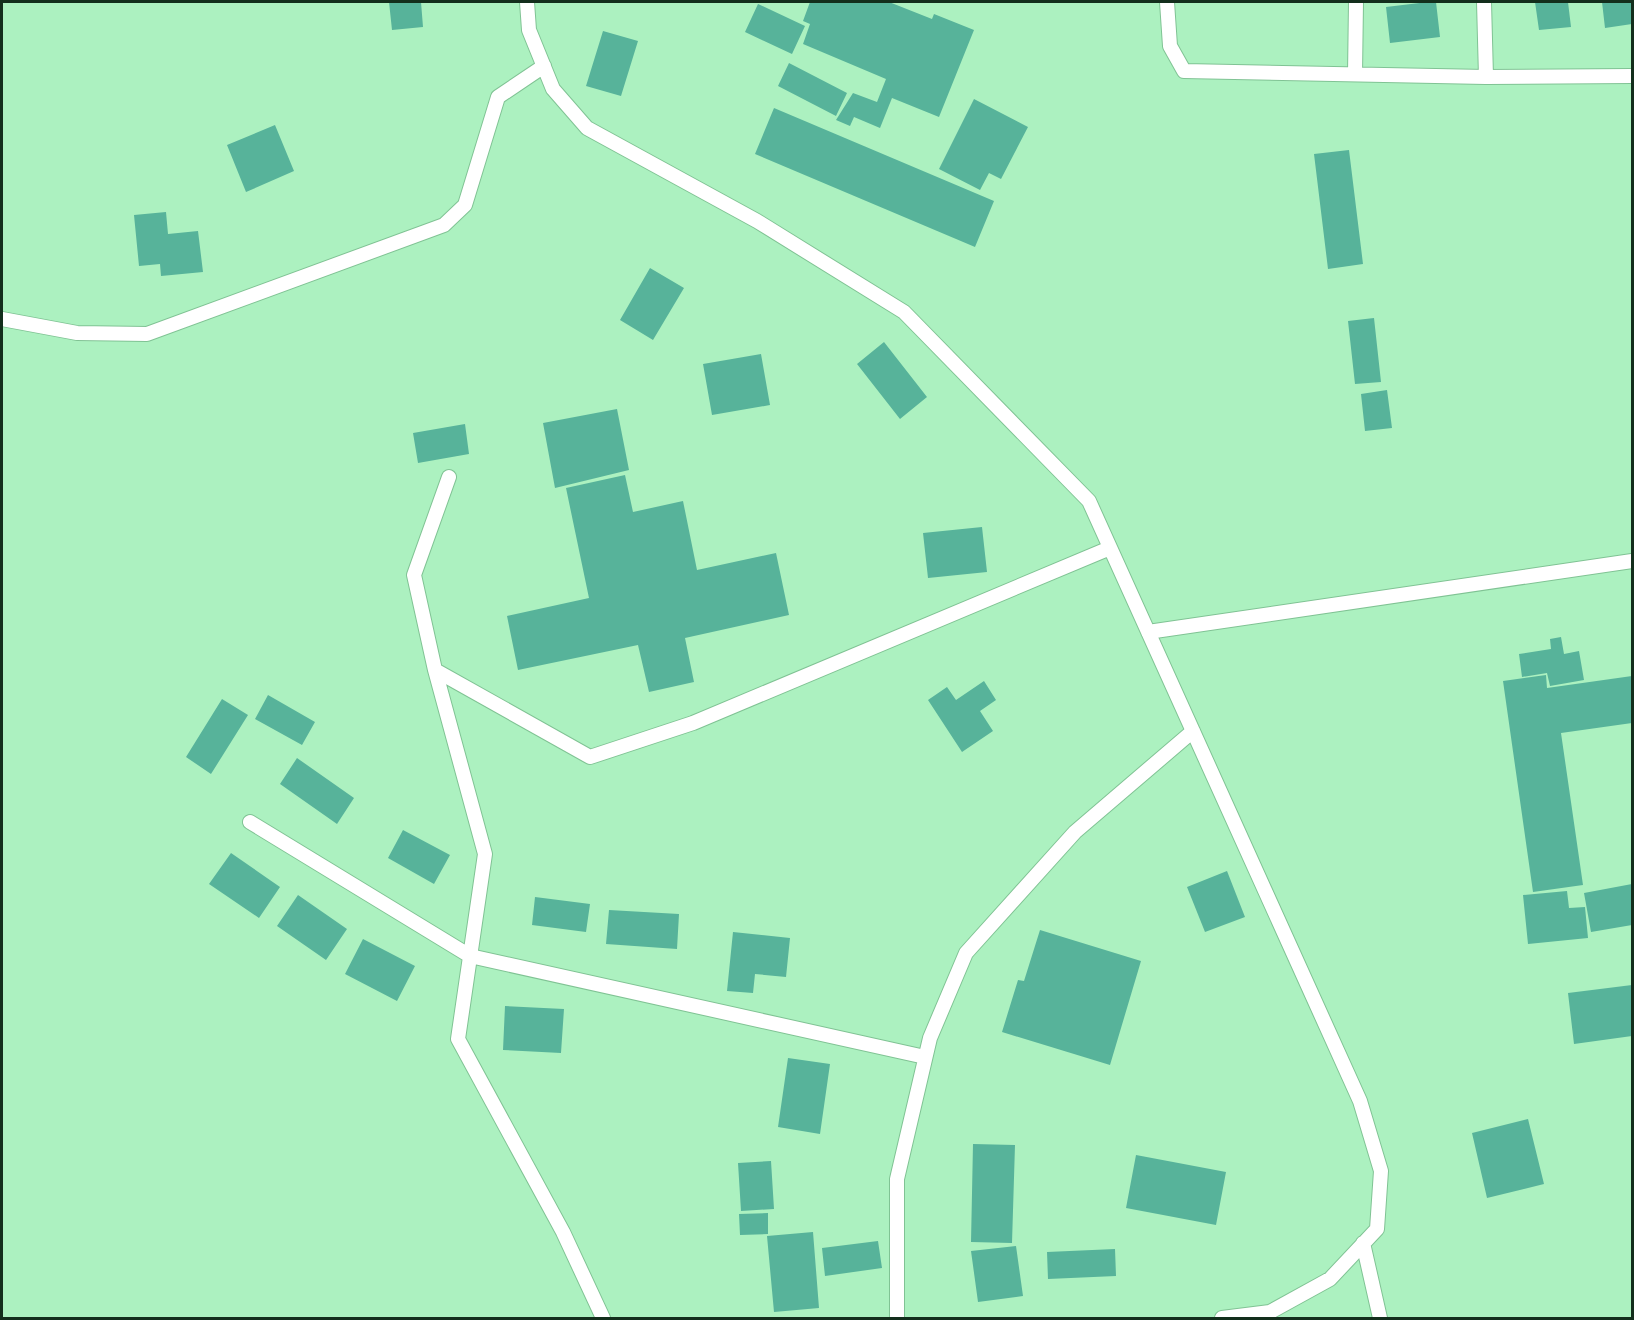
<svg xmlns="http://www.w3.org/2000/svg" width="1634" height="1320" font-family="'Libre Baskerville',serif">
  <rect width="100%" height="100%" fill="#acf1c0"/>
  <!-- building -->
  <path fill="#57b39a" d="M 389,2 L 421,2 L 423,27 L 392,30 Z
    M 810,2 L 889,2 L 932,19 L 934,14 L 974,30 L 939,117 L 892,98 L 880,128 L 854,117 L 850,126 L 836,120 L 853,93 L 877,102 L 886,79 L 803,44 L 810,24 L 803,21 Z
    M 1428,2 L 1436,2 L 1440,37 L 1390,43 L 1386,7 Z
    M 1535,2 L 1568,2 L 1571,27 L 1539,30 Z
    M 1602,2 L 1632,2 L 1632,24 L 1605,28 Z
    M 758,4 L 805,26 L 792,54 L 745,32 Z
    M 603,31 L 638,41 L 621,96 L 586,86 Z
    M 789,63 L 847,93 L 836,116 L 778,86 Z
    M 974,99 L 1028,127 L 1001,179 L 989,173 L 980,190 L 939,169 Z
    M 774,108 L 994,201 L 975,247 L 755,154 Z
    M 275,125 L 294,171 L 246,192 L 227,145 Z
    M 1349,150 L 1363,264 L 1328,269 L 1314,154 Z
    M 166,212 L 168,234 L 198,231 L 203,272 L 161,276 L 160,264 L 139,266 L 134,215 Z
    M 650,268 L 684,288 L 653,340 L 620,320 Z
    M 1374,318 L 1381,382 L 1355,384 L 1348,321 Z
    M 884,342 L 927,397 L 900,419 L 857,364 Z
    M 761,354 L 770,405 L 712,415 L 703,364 Z
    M 1387,390 L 1392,428 L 1365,431 L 1361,394 Z
    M 617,409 L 629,470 L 555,488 L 543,423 Z
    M 465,424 L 469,454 L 418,463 L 413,433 Z
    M 625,475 L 633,512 L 683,501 L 697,570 L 776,553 L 789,615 L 685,638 L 694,682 L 649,692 L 638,645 L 518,670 L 507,616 L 589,598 L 566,488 Z
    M 982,527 L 987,572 L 928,578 L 923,533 Z
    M 1561,637 L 1564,654 L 1579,651 L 1584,680 L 1550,686 L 1547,673 L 1522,677 L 1519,654 L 1551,649 L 1550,639 Z
    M 1546,675 L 1547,688 L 1632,676 L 1632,723 L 1561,733 L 1583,885 L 1533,892 L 1503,681 Z
    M 984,681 L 996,700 L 980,711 L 993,731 L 962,752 L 928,700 L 947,687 L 956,700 Z
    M 268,695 L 315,722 L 302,745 L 255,719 Z
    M 222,699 L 248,715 L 211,774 L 186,757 Z
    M 297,758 L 354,798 L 337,824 L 280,784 Z
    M 403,830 L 450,855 L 434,884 L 388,858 Z
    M 231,853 L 280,887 L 259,918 L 209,884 Z
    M 1227,871 L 1245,917 L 1205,932 L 1187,887 Z
    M 1632,884 L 1632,925 L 1591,932 L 1584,893 Z
    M 1567,891 L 1569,908 L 1585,907 L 1588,938 L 1528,944 L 1523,895 Z
    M 298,895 L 347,929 L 326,960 L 277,926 Z
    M 535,897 L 590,904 L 586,932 L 532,925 Z
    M 609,910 L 679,914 L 677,949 L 606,944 Z
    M 1040,930 L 1141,961 L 1110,1065 L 1002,1032 L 1018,980 L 1024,981 Z
    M 733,932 L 790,938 L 786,977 L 755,974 L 753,993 L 727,991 Z
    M 363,939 L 415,966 L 397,1001 L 345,974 Z
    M 1632,985 L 1632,1036 L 1574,1044 L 1568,993 Z
    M 505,1006 L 564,1009 L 561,1053 L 503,1050 Z
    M 788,1058 L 830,1064 L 820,1134 L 778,1127 Z
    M 1528,1119 L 1544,1184 L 1487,1198 L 1472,1133 Z
    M 973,1144 L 1015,1145 L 1012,1243 L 971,1242 Z
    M 1136,1155 L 1226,1172 L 1216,1225 L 1126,1208 Z
    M 771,1161 L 774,1209 L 741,1211 L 738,1163 Z
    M 768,1213 L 768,1234 L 740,1235 L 739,1214 Z
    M 813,1232 L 819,1308 L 774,1312 L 767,1236 Z
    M 878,1241 L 882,1268 L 825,1276 L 822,1248 Z
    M 1016,1246 L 1023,1296 L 978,1302 L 971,1251 Z
    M 1115,1249 L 1116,1276 L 1048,1279 L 1047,1252 Z"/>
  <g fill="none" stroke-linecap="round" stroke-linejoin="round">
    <defs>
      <path id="service" d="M 527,2 L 529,30 L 553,89 L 587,128 L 757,221 L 904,312 L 1089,501 L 1360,1101 L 1381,1171 L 1377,1229 L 1330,1279 L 1270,1312 L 1222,1318
        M 1167,2 L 1170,46 L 1184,71 L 1486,77 L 1632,76
        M 1484,2 L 1486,77
        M 1355,74 L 1356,2
        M 2,319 L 77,333 L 147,334 L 444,225 L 465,205 L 498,97 L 544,66
        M 449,477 L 414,575 L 435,670 L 590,757 L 693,723 L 1110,548
        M 1148,632 L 1632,561
        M 435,670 L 485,854 L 458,1039 L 563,1232 L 603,1318
        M 250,822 L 470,956 L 925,1057
        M 1363,1243 L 1380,1318
        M 897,1318 L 897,1179 L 930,1038 L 966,953 L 1075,832 L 1193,731"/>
    </defs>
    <!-- service casing -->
    <use href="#service" stroke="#80c394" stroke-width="16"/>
    <!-- service -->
    <use href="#service" stroke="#fff" stroke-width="14"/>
  </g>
  <!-- border -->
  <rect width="1634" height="1320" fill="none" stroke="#132e1c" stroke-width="6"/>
</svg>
